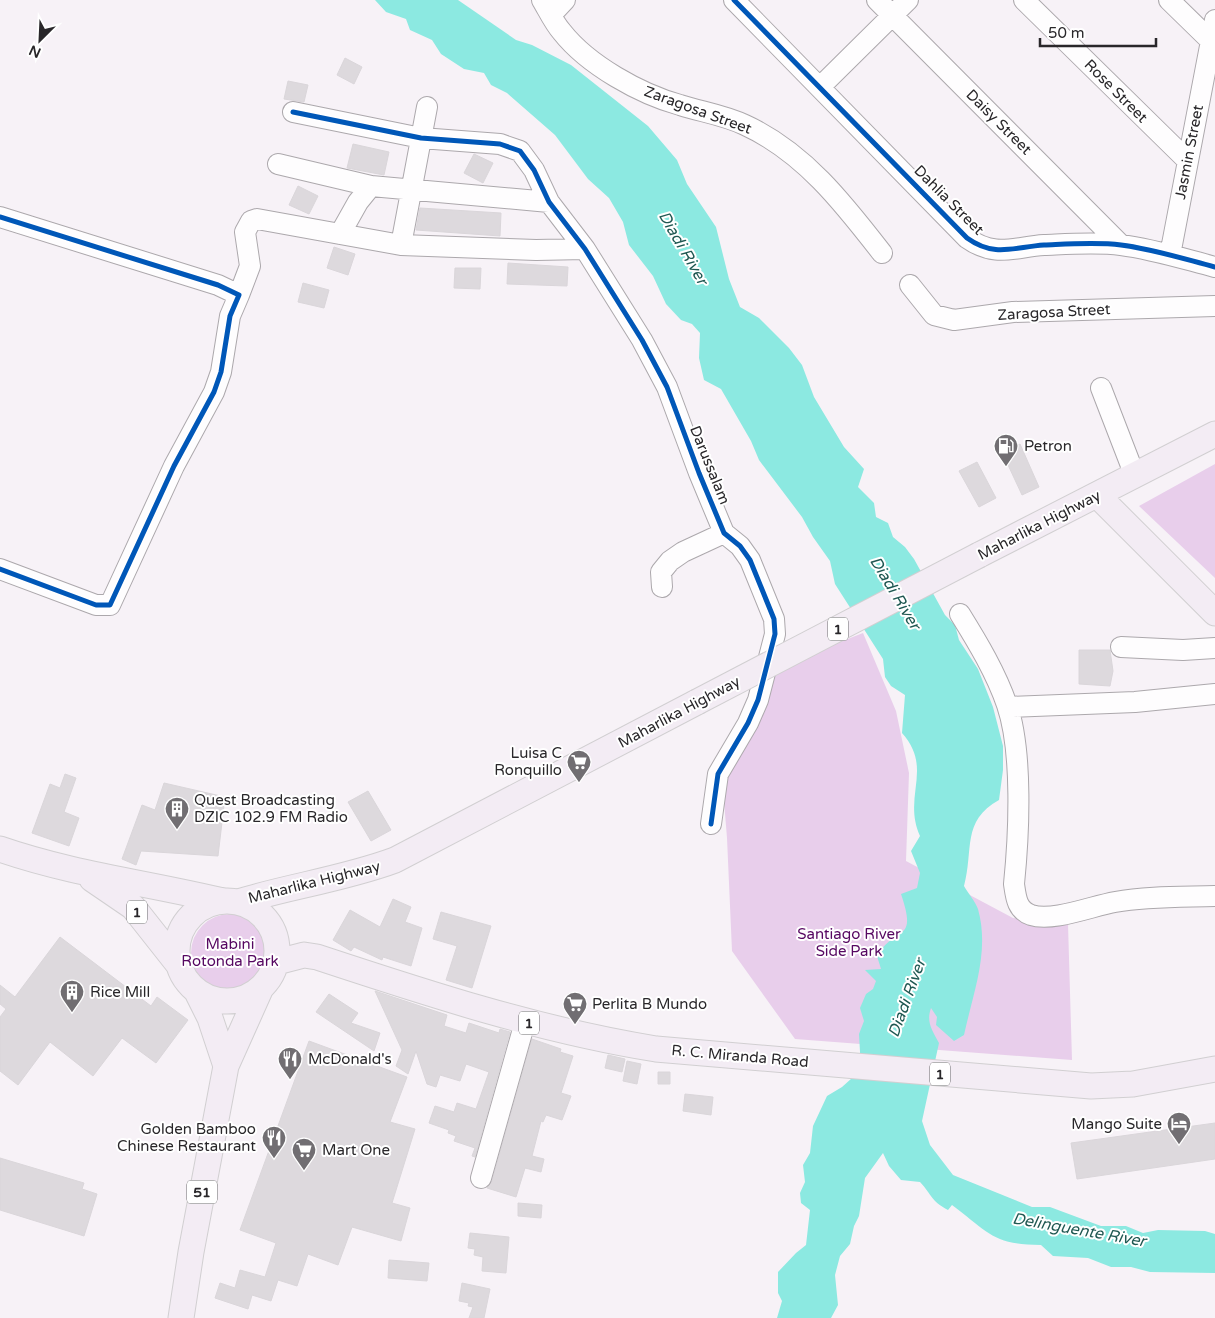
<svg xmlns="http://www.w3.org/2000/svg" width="1215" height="1318" font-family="'Varela Round',sans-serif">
  <rect width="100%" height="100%" fill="#f7f2f7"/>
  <!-- green -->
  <path fill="#e8ceeb" d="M 1215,464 L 1215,578 L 1139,506 Z
    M 863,633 L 896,711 L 909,773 L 906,861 L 1013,918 L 1068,924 L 1072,1060 L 795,1039 L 732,951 L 727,838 L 721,764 L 763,672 Z
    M191 953a39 39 0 1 1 78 0a39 39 0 1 1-78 0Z"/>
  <!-- water -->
  <path fill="#8ce9e1" d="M 375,0 L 458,0 L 516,40 L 532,45 L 571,65 L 648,126 L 677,160 L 687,184 L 716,227 L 729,279 L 740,307 L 759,318 L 789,348 L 802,365 L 814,397 L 844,447 L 864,469 L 858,487 L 874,503 L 876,517 L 888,523 L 893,537 L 905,547 L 914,559 L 945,615 L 955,625 L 959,640 L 978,669 L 993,707 L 1003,746 L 1003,770 L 999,800 C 961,821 974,850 964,886 C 968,893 975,901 978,909 C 990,952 973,993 964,1035 L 954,1041 L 936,1025 L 937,1017 L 931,1008 C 926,1022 932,1030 939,1043 L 922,1121 L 930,1145 L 953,1175 L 1032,1207 L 1050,1207 L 1101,1226 L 1126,1226 L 1143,1233 L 1158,1230 L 1205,1231 L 1215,1234 L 1215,1273 L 1150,1272 L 1131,1267 L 1111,1267 L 1088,1258 L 1053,1256 L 1041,1245 C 993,1245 988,1232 952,1205 L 948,1210 C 930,1200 933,1196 920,1182 L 901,1180 L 889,1166 L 883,1153 L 865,1178 L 859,1216 L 854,1226 L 850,1244 L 840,1256 L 835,1275 L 838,1305 L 831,1318 L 777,1318 L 782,1301 L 778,1293 L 778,1272 L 796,1253 L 806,1245 L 810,1210 L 801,1203 L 800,1193 L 805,1182 L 803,1165 L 810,1153 L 813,1126 L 827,1096 L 842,1087 L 861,1070 L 859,1034 L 864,1021 L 860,1008 L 866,994 L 873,989 L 876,981 L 865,970 L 881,969 L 877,956 C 896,924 918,944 901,894 L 917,888 L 920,873 L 911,851 L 920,836 C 902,796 934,769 902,733 L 905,695 L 891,686 L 885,677 L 883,659 L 835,584 L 830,561 L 813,537 L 802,517 L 759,460 L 751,441 L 721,389 L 704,380 L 699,358 L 700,333 L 692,324 L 681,320 L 666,304 L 653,276 L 629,245 L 623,222 L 609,198 L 588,179 L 555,135 L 507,93 L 491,85 L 484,73 L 464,69 L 441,54 L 432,40 L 410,30 L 406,19 L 386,12 Z"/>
  <!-- building -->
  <path fill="#ddd9dd" stroke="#dad6da" d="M 345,58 L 362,67 L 354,84 L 337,75 Z
    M 288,81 L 308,85 L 304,102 L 284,99 Z
    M 353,144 L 389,152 L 384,175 L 347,168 Z
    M 474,154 L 493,163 L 483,183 L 464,173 Z
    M 298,186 L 318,196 L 309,214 L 289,205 Z
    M 420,208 L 501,213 L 500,236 L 416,230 Z
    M 334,247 L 355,254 L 348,275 L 327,268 Z
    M 508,263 L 568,267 L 567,286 L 507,284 Z
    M 455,268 L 481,268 L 480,289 L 454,288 Z
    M 303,283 L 329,290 L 324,308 L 298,302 Z
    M 1020,444 L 1039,487 L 1022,495 L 1002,452 Z
    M 977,462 L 996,498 L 979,507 L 959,471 Z
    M 1079,650 L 1110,650 L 1113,671 L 1110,686 L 1079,684 Z
    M 65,774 L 76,778 L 64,812 L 79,818 L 69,846 L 32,833 L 50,784 L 60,788 Z
    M 164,783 L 225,797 L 218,856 L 141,851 L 136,865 L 122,859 L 142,805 L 155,810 Z
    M 368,791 L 391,830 L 371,841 L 348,802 Z
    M 393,899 L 411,907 L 405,922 L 422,928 L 411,966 L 383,957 L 382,960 L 354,947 L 351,951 L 333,940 L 350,910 L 380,927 Z
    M 441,912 L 491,926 L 472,988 L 446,980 L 457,946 L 433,939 Z
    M 60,937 L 151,1006 L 157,997 L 188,1020 L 156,1063 L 122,1038 L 93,1076 L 50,1042 L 18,1085 L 0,1071 L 0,1017 L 6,1009 L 0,1004 L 0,985 L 15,997 Z
    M 375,991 L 447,1015 L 444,1026 L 466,1033 L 469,1023 L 499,1033 L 500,1029 L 510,1032 L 475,1157 L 472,1156 L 475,1148 L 454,1141 L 456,1136 L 448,1133 L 449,1130 L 429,1123 L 435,1106 L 454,1112 L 457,1103 L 476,1109 L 489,1072 L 466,1064 L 460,1081 L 440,1075 L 436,1087 L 427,1084 L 416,1051 L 408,1074 L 396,1066 L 402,1050 Z
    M 329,994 L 358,1013 L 351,1023 L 380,1033 L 374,1051 L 316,1012 Z
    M 532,1039 L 561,1049 L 560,1052 L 573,1056 L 561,1093 L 571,1096 L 562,1120 L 546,1115 L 543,1122 L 541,1121 L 532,1156 L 544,1159 L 541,1172 L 525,1168 L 516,1197 L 487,1188 L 492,1181 Z
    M 309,1041 L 407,1077 L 390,1122 L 415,1129 L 392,1203 L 410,1208 L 401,1241 L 352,1227 L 338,1265 L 308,1254 L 297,1286 L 278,1280 L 271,1301 L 252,1295 L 248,1309 L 215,1298 L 220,1283 L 235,1288 L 240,1270 L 265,1277 L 276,1243 L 240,1230 Z
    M 608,1055 L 625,1059 L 622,1072 L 605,1068 Z
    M 627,1061 L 641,1064 L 637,1084 L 623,1081 Z
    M 658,1072 L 670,1072 L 670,1084 L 658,1084 Z
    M 685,1094 L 713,1097 L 711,1115 L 683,1111 Z
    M 1215,1123 L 1215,1159 L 1077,1179 L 1071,1143 Z
    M 0,1158 L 84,1183 L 82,1189 L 97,1194 L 84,1236 L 0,1210 Z
    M 518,1203 L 542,1205 L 541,1218 L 518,1216 Z
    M 470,1233 L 509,1237 L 506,1273 L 482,1271 L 483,1257 L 474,1255 L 475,1249 L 468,1248 Z
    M 389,1260 L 429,1263 L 427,1281 L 388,1278 Z
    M 462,1283 L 490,1289 L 484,1318 L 469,1318 L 473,1307 L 468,1306 L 469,1303 L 459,1301 Z"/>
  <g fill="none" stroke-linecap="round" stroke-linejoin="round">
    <defs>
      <path id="minor" d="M 542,0 C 548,10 554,23 562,32 C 588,65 640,94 680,105 C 702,112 724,115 745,125 C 804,152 844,204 882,253
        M 734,0 L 967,238 C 995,258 1014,247 1044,245 C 1069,244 1097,242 1121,245 C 1153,249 1184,259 1215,267
        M 877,0 L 1121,245
        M 1024,0 L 1188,161
        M 1169,0 L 1211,41 L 1215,42
        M 551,15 L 565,0
        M 821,86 L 908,0
        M 293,112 L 421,138 L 500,144 L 520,151 L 534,170 L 549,202 L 585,249 L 642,340 L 667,387 L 699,473 L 724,533 L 740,546 L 750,560 L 774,619 L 775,634 L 758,700 L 748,723 L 718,774 L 711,824
        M 278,164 L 371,186 L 549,202
        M 0,217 L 218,285 L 239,295 L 230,316 L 221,372 L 214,392 L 174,466 L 110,605 L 96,605 L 0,569
        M 340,234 L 358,202 L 371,186
        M 401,245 L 427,107
        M 1170,255 L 1215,20
        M 910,285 L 934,315 L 954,320 L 1013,312 L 1215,306
        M 239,295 L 250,266 L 245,232 L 251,221 L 257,219 L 401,245 L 536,250 L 585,249
        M 1101,388 L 1135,476
        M 662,587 L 661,572 L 670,561 L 683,552 L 724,533
        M 960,614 C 978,643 996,673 1007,705 C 1023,752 1019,835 1014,884 C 1016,898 1017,910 1031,915 C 1053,922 1092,906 1115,902 C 1148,896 1182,897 1215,896
        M 1121,647 L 1183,650 L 1215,648
        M 1008,707 L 1135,702 L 1215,694
        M 481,1178 L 525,1022"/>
      <path id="major" d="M 1098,496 L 1215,613
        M 979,555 L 1215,434
        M 0,849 C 72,874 148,883 223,901
        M 92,879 L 133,907 L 178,964
        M177 951a50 50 0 1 1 100 0a50 50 0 1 1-100 0Z
        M 238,902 C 290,886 344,879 395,860 L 697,702
        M 277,962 L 304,955 L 317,957 C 429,994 539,1030 656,1049 L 1091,1086 L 1133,1084 L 1215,1069
        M 197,992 L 210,1018 L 226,1066
        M 181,1318 L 191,1252 L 226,1066 L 260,990"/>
    </defs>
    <!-- minor casing -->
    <use href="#minor" stroke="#aca8ac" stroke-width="22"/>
    <!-- major casing -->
    <use href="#major" stroke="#d1cfd1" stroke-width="27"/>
    <!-- minor -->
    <use href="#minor" stroke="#fefdfe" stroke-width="20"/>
    <!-- major -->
    <use href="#major" stroke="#f3ecf4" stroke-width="25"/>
    <defs>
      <path id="major-bridge" d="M 697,702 L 979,555"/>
    </defs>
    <!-- major-bridge casing -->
    <use href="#major-bridge" stroke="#d1cfd1" stroke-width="27" stroke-linecap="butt"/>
    <!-- major-bridge -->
    <use href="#major-bridge" stroke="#f3ecf4" stroke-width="25"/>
    <defs>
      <path id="cycleway" d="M 734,0 L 967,238 C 995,258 1014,247 1044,245 C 1069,244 1097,242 1121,245 C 1153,249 1184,259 1215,267
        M 293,112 L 421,138 L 500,144 L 520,151 L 534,170 L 549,202 L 585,249 L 642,340 L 667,387 L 699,473 L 724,533 L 740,546 L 750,560 L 774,619 L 775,634 L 758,700 L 748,723 L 718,774 L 711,824
        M 0,217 L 218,285 L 239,295 L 230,316 L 221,372 L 214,392 L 174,466 L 110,605 L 96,605 L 0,569"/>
    </defs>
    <!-- cycleway casing -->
    <use href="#cycleway" stroke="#fff" stroke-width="8"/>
    <!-- cycleway -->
    <use href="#cycleway" stroke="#0057b8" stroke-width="5"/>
  </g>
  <!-- icons -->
  <defs>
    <symbol id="fuel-pin" viewBox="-11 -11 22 30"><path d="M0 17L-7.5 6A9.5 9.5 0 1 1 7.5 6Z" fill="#716e72" stroke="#fff"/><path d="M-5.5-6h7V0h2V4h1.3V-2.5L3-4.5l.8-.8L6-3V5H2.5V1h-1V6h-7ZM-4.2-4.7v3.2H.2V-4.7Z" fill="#fff"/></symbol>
    <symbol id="supermarket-pin" viewBox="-11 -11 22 30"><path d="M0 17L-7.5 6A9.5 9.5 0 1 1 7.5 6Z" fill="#716e72" stroke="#fff"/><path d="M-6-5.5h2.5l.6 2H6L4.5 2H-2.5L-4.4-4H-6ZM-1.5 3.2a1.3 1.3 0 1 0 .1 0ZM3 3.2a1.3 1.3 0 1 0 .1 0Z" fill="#fff"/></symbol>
    <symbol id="building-pin" viewBox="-11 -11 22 30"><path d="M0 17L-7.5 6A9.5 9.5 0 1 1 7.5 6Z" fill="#716e72" stroke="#fff"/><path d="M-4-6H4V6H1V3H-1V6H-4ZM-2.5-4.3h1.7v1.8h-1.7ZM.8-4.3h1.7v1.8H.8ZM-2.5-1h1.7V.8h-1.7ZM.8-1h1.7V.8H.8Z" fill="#fff"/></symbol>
    <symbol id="restaurant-pin" viewBox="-11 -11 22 30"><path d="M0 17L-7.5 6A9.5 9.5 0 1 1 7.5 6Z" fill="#716e72" stroke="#fff"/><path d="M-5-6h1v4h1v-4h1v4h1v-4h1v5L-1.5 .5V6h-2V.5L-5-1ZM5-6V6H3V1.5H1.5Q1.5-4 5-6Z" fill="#fff"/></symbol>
    <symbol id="hotel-pin" viewBox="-11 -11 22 30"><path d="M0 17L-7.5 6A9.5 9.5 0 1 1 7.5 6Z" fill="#716e72" stroke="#fff"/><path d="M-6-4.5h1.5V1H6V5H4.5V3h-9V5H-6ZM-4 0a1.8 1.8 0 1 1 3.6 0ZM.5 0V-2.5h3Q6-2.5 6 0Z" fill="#fff"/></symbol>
  </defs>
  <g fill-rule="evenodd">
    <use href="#fuel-pin" x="992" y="432" width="28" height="38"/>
    <use href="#supermarket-pin" x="565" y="748" width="28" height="38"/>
    <use href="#building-pin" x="163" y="795" width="28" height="38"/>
    <use href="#building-pin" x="58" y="978" width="28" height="38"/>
    <use href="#supermarket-pin" x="561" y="990" width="28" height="38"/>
    <use href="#restaurant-pin" x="276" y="1045" width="28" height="38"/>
    <use href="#hotel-pin" x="1165" y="1110" width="28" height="38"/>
    <use href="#restaurant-pin" x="260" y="1124" width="28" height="38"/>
    <use href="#supermarket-pin" x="290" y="1136" width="28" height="38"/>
  </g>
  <g text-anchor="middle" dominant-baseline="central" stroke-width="4" stroke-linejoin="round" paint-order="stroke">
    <!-- shield labels -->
    <g fill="#fff" stroke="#69686a" stroke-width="1">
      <rect x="828" y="617.5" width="20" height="23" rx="4"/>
      <rect x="127" y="900.5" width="20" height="23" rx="4"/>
      <rect x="519" y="1011.5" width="20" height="23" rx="4"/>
      <rect x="930" y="1062.5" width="20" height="23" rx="4"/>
      <rect x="187" y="1180.5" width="30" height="23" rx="4"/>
    </g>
    <g font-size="14" font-weight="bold" fill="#29272a">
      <text x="838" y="629">1</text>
      <text x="137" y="912">1</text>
      <text x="529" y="1023">1</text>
      <text x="940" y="1074">1</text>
      <text x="202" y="1192">51</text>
    </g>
    <!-- street labels -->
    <g font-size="15" fill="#29272a" stroke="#fff">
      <text transform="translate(1116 91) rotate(45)">Rose Street</text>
      <text transform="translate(698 110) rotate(20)">Zaragosa Street</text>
      <text transform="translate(999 122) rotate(45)">Daisy Street</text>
      <text transform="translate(1189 152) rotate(-79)">Jasmin Street</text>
      <text transform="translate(949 200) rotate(45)">Dahlia Street</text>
      <text transform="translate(1054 312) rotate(-3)">Zaragosa Street</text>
      <text transform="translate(710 465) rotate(68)">Darussalam</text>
      <text transform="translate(1039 525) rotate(-27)">Maharlika Highway</text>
      <text transform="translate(679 712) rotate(-28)">Maharlika Highway</text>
      <text transform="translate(314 882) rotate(-14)">Maharlika Highway</text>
      <text transform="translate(740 1056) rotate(5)">R. C. Miranda Road</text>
    </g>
    <!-- poi labels -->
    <g font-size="15" fill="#29272a" stroke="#fff" text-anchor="start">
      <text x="1024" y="446">Petron</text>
      <text x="562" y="753" text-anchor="end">Luisa C<tspan x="562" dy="17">Ronquillo</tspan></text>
      <text x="194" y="800">Quest Broadcasting<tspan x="194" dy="17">DZIC 102.9 FM Radio</tspan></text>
      <text x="90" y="992">Rice Mill</text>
      <text x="592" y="1004">Perlita B Mundo</text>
      <text x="308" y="1059">McDonald's</text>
      <text x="1162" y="1124" text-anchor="end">Mango Suite</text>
      <text x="256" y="1129" text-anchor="end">Golden Bamboo<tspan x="256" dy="17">Chinese Restaurant</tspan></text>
      <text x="322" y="1150">Mart One</text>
    </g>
    <!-- park labels -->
    <g font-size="15" fill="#560761" stroke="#fff">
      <text x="849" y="934">Santiago River<tspan x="849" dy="17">Side Park</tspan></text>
      <text x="230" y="944">Mabini<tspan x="230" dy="17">Rotonda Park</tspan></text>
    </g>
    <!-- water labels -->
    <g font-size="16" font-style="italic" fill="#1f5852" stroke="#fff">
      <text transform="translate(683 248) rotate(60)">Diadi River</text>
      <text transform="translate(895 593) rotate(59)">Diadi River</text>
      <text transform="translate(907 998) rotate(-70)">Diadi River</text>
      <text transform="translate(1079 1230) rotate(10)">Delinguente River</text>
    </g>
  </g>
  <!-- north arrow -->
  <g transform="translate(40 40) rotate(204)" stroke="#ffffff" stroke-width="4" paint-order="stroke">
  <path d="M0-4L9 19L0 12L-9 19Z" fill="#29272a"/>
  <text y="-8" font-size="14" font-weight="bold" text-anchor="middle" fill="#29272a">N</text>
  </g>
  <!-- scale -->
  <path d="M1040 38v8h116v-8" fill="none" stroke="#29272a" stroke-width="2.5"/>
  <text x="1048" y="38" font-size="15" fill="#29272a" stroke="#ffffff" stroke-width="4" paint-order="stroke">50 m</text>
</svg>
